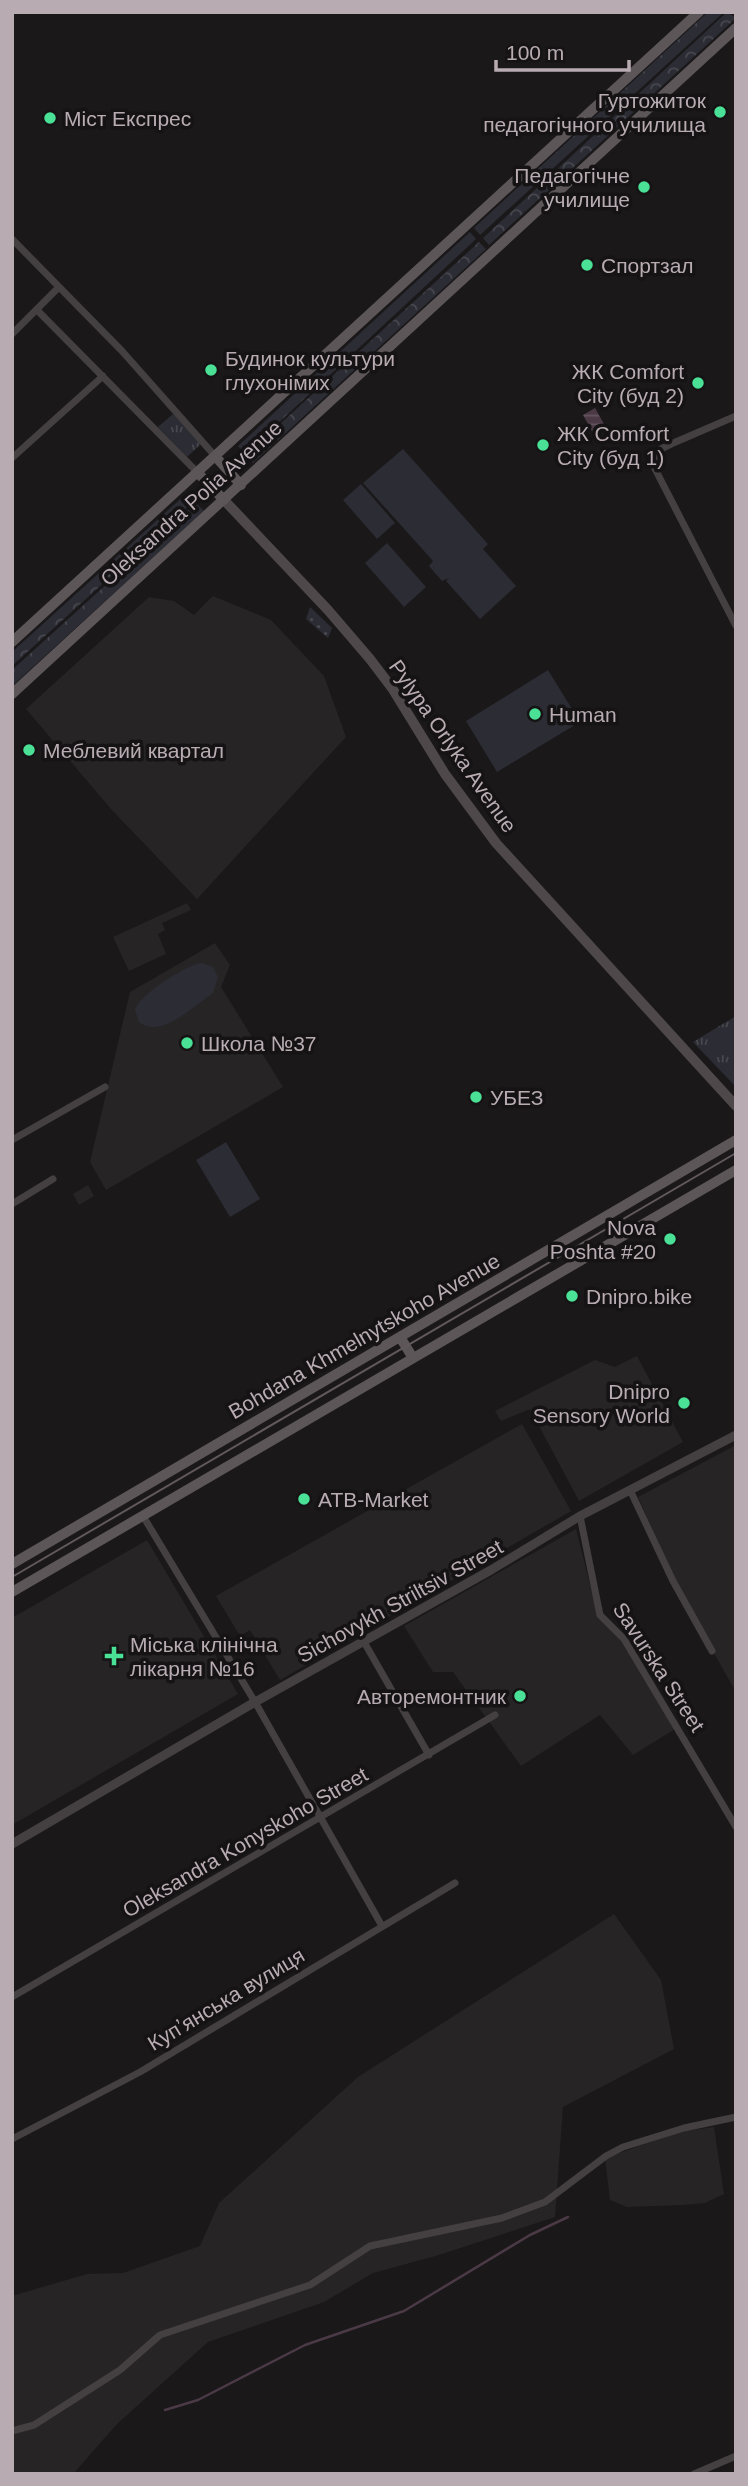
<svg xmlns="http://www.w3.org/2000/svg" width="748" height="2486" font-family="Arial,sans-serif">
  <defs>
    <pattern id="grass-dots" width="8" height="8" patternUnits="userSpaceOnUse" patternTransform="scale(1.75)"><rect width="8" height="8" fill="#2b2c34"/><path d="M2 2h.1M6 6h.1" fill="none" stroke="#48484f" stroke-width="1.8" stroke-linecap="round"/></pattern>
    <pattern id="forest-crowns" width="20" height="18" patternUnits="userSpaceOnUse" patternTransform="scale(1.75)"><rect width="20" height="18" fill="#2b2c34"/><path d="M2 6a3 3 0 1 1 6 0M12 15a3 3 0 1 1 6 0" fill="none" stroke="#48484f"/></pattern>
    <pattern id="park-tufts" width="24" height="20" patternUnits="userSpaceOnUse" patternTransform="scale(1.75)"><rect width="24" height="20" fill="#2b2c34"/><path d="M3 7l-1-3M5 7V3M7 7l1-3M15 17l-1-3M17 17v-4M19 17l1-3" fill="none" stroke="#48484f"/></pattern>
    <pattern id="water-rules" width="6" height="5" patternUnits="userSpaceOnUse" patternTransform="scale(1.75)"><rect width="6" height="5" fill="#4b3a46"/><path d="M0 2.5h6" fill="none" stroke="#63545e"/></pattern>
  </defs>
  <rect width="100%" height="100%" fill="#1a1819"/>
  <!-- built -->
  <path fill="#272425" d="M 213,596 L 271,620 L 324,676 L 346,737 L 197,899 L 111,809 L 26,709 L 149,597 L 174,601 L 194,615 Z
    M 187,903 L 191,910 L 162,923 L 165,930 L 158,934 L 166,954 L 129,971 L 113,937 Z
    M 215,943 L 230,965 L 221,987 L 283,1087 L 106,1190 L 90,1162 L 130,992 Z
    M 88,1185 L 94,1196 L 79,1205 L 73,1194 Z
    M 637,1356 L 683,1442 L 579,1501 L 530,1409 L 501,1421 L 495,1411 L 595,1360 L 615,1367 Z
    M 522,1424 L 571,1511 L 280,1680 L 250,1630 L 240,1636 L 216,1596 Z
    M 736,1445 L 736,1692 L 687,1606 L 638,1497 Z
    M 576,1529 L 598,1617 L 623,1640 L 675,1729 L 633,1755 L 600,1715 L 521,1766 L 453,1672 L 433,1672 L 404,1626 Z
    M 147,1540 L 238,1694 L 12,1825 L 12,1618 Z
    M 614,1914 L 661,1980 L 674,2049 L 563,2107 L 555,2217 L 439,2255 L 373,2273 L 324,2302 L 208,2342 L 117,2424 L 73,2474 L 12,2474 L 12,2296 L 87,2274 L 123,2273 L 200,2246 L 219,2203 L 358,2077 Z
    M 714,2127 L 724,2194 L 705,2203 L 684,2205 L 627,2207 L 610,2200 L 605,2158 L 679,2132 Z"/>
  <!-- grass -->
  <path fill="url(#grass-dots)" d="M 310,607 L 332,628 L 328,638 L 306,619 Z"/>
  <!-- forest -->
  <path fill="url(#forest-crowns)" d="M 708,12 L 724,12 L 480,235 L 474,228 Z
    M 727,12 L 736,18 L 489,245 L 483,238 Z
    M 470,232 L 476,239 L 245,454 L 238,446 Z
    M 479,242 L 486,249 L 253,463 L 246,455 Z
    M 187,493 L 194,501 L 12,666 L 12,652 Z
    M 196,503 L 204,511 L 12,686 L 12,670 Z"/>
  <!-- park -->
  <path fill="url(#park-tufts)" d="M 173,414 L 201,444 L 187,457 L 158,427 Z
    M 736,1016 L 736,1087 L 693,1042 Z"/>
  <!-- garden -->
  <path fill="#2b2c34" d="M 403,449 L 488,544 L 483,549 L 516,586 L 480,619 L 446,581 L 449,578 L 442,581 L 429,566 L 433,561 L 363,483 Z
    M 361,484 L 395,523 L 377,539 L 343,500 Z
    M 387,543 L 426,587 L 404,607 L 365,563 Z
    M 548,670 L 580,722 L 497,772 L 466,721 Z
    M 202,963 L 213,967 L 218,977 L 213,993 C 195,1005 160,1040 139,1022 L 135,1010 C 138,996 187,964 202,963 Z
    M 226,1142 L 260,1199 L 230,1217 L 196,1160 Z"/>
  <!-- water -->
  <path fill="url(#water-rules)" d="M 595,408 L 605,426 L 593,433 L 583,415 Z"/>
  <g fill="none" stroke-linecap="round" stroke-linejoin="round">
    <!-- stream -->
    <path stroke="#4b3a46" stroke-width="2.5" d="M 165,2410 L 198,2400 L 305,2345 L 404,2311 L 530,2235 L 568,2217"/>
    <!-- minor -->
    <path stroke="#443f40" stroke-width="7" d="M 12,239 L 122,351 L 215,456
      M 38,311 L 197,472
      M 12,334 L 59,287
      M 736,416 L 671,444 L 661,449 L 652,463 L 736,626
      M 12,458 L 103,376
      M 12,1140 L 105,1087
      M 12,1204 L 53,1179
      M 630,1490 L 673,1581 L 712,1651
      M 143,1516 L 255,1702 L 382,1926
      M 580,1516 L 600,1615 L 624,1639 L 736,1827
      M 364,1642 L 429,1755
      M 12,1997 L 495,1715
      M 12,2139 L 140,2072 L 455,1883
      M 12,2431 L 34,2425 L 120,2370 L 160,2335 L 310,2285 L 370,2246 L 502,2218 L 545,2202 L 606,2156 L 623,2147 L 684,2128 L 736,2117
      M 694,2474 L 736,2456"/>
    <!-- tertiary -->
    <path stroke="#443f40" stroke-width="9" d="M 12,1844 L 255,1702 L 491,1570 L 580,1516 L 736,1435"/>
    <!-- secondary -->
    <path stroke="#4f484b" stroke-width="10" d="M 224,500 L 328,610 L 370,659 L 392,688 L 445,774 L 496,843 L 736,1106"/>
    <!-- primary -->
    <path stroke="#5d5659" stroke-width="10" d="M 215,456 L 241,485
      M 197,472 L 224,500
      M 12,642 L 699,12
      M 12,694 L 736,28
      M 400,1337 L 413,1358
      M 12,1564 L 736,1140
      M 12,1592 L 736,1170"/>
    <!-- tram -->
    <path stroke="#60585c" stroke-width="2" d="M 12,1577 L 736,1153"/>
  </g>
  <!-- markers -->
  <g fill="#4ae096" stroke="#151314" stroke-width="2.5">
    <circle cx="720" cy="112" r="7"/>
    <circle cx="50" cy="118" r="7"/>
    <circle cx="644" cy="187" r="7"/>
    <circle cx="587" cy="265" r="7"/>
    <circle cx="211" cy="370" r="7"/>
    <circle cx="698" cy="383" r="7"/>
    <circle cx="543" cy="445" r="7"/>
    <circle cx="535" cy="714" r="7"/>
    <circle cx="29" cy="750" r="7"/>
    <circle cx="187" cy="1043" r="7"/>
    <circle cx="476" cy="1097" r="7"/>
    <circle cx="670" cy="1239" r="7"/>
    <circle cx="572" cy="1296" r="7"/>
    <circle cx="684" cy="1403" r="7"/>
    <circle cx="304" cy="1499" r="7"/>
    <path d="M110.5 1645.5h7v7h7v7h-7v7h-7v-7h-7v-7h7z"/>
    <circle cx="520" cy="1696" r="7"/>
  </g>
  <g text-anchor="middle" dominant-baseline="central" stroke-width="7" stroke-linejoin="round" paint-order="stroke">
    <!-- poi labels -->
    <g font-size="21" fill="#b8acb2" stroke="#151314" text-anchor="start">
      <text x="706" y="100" text-anchor="end">Гуртожиток<tspan x="706" dy="24">педагогічного училища</tspan></text>
      <text x="64" y="118">Міст Експрес</text>
      <text x="630" y="175" text-anchor="end">Педагогічне<tspan x="630" dy="24">училище</tspan></text>
      <text x="601" y="265">Спортзал</text>
      <text x="225" y="358">Будинок культури<tspan x="225" dy="24">глухонімих</tspan></text>
      <text x="684" y="371" text-anchor="end">ЖК Comfort<tspan x="684" dy="24">City (буд 2)</tspan></text>
      <text x="557" y="433">ЖК Comfort<tspan x="557" dy="24">City (буд 1)</tspan></text>
      <text x="549" y="714">Human</text>
      <text x="43" y="750">Меблевий квартал</text>
      <text x="201" y="1043">Школа №37</text>
      <text x="490" y="1097">УБЕЗ</text>
      <text x="656" y="1227" text-anchor="end">Nova<tspan x="656" dy="24">Poshta #20</tspan></text>
      <text x="586" y="1296">Dnipro.bike</text>
      <text x="670" y="1391" text-anchor="end">Dnipro<tspan x="670" dy="24">Sensory World</tspan></text>
      <text x="318" y="1499">ATB-Market</text>
      <text x="130" y="1644">Міська клінічна<tspan x="130" dy="24">лікарня №16</tspan></text>
      <text x="506" y="1696" text-anchor="end">Авторемонтник</text>
    </g>
    <!-- street labels -->
    <g font-size="21" fill="#b8acb2" stroke="#151314">
      <text transform="translate(191 503) rotate(-42)">Oleksandra Polia Avenue</text>
      <text transform="translate(453 746) rotate(55)">Pylypa Orlyka Avenue</text>
      <text transform="translate(364 1336) rotate(-30)">Bohdana Khmelnytskoho Avenue</text>
      <text transform="translate(400 1601) rotate(-29)">Sichovykh Striltsiv Street</text>
      <text transform="translate(659 1667) rotate(57)">Savurska Street</text>
      <text transform="translate(245 1842) rotate(-30)">Oleksandra Konyskoho Street</text>
      <text transform="translate(226 1999) rotate(-31)">Купʼянська вулиця</text>
    </g>
  </g>
  <!-- border -->
  <rect width="748" height="2486" fill="none" stroke="#b8acb2" stroke-width="28"/>
  <!-- scale -->
  <path d="M496 60v10h133v-10" fill="none" stroke="#b8acb2" stroke-width="3.5"/>
  <text x="506" y="60" font-size="21" fill="#b8acb2" stroke="#151314" stroke-width="5" paint-order="stroke">100 m</text>
</svg>
